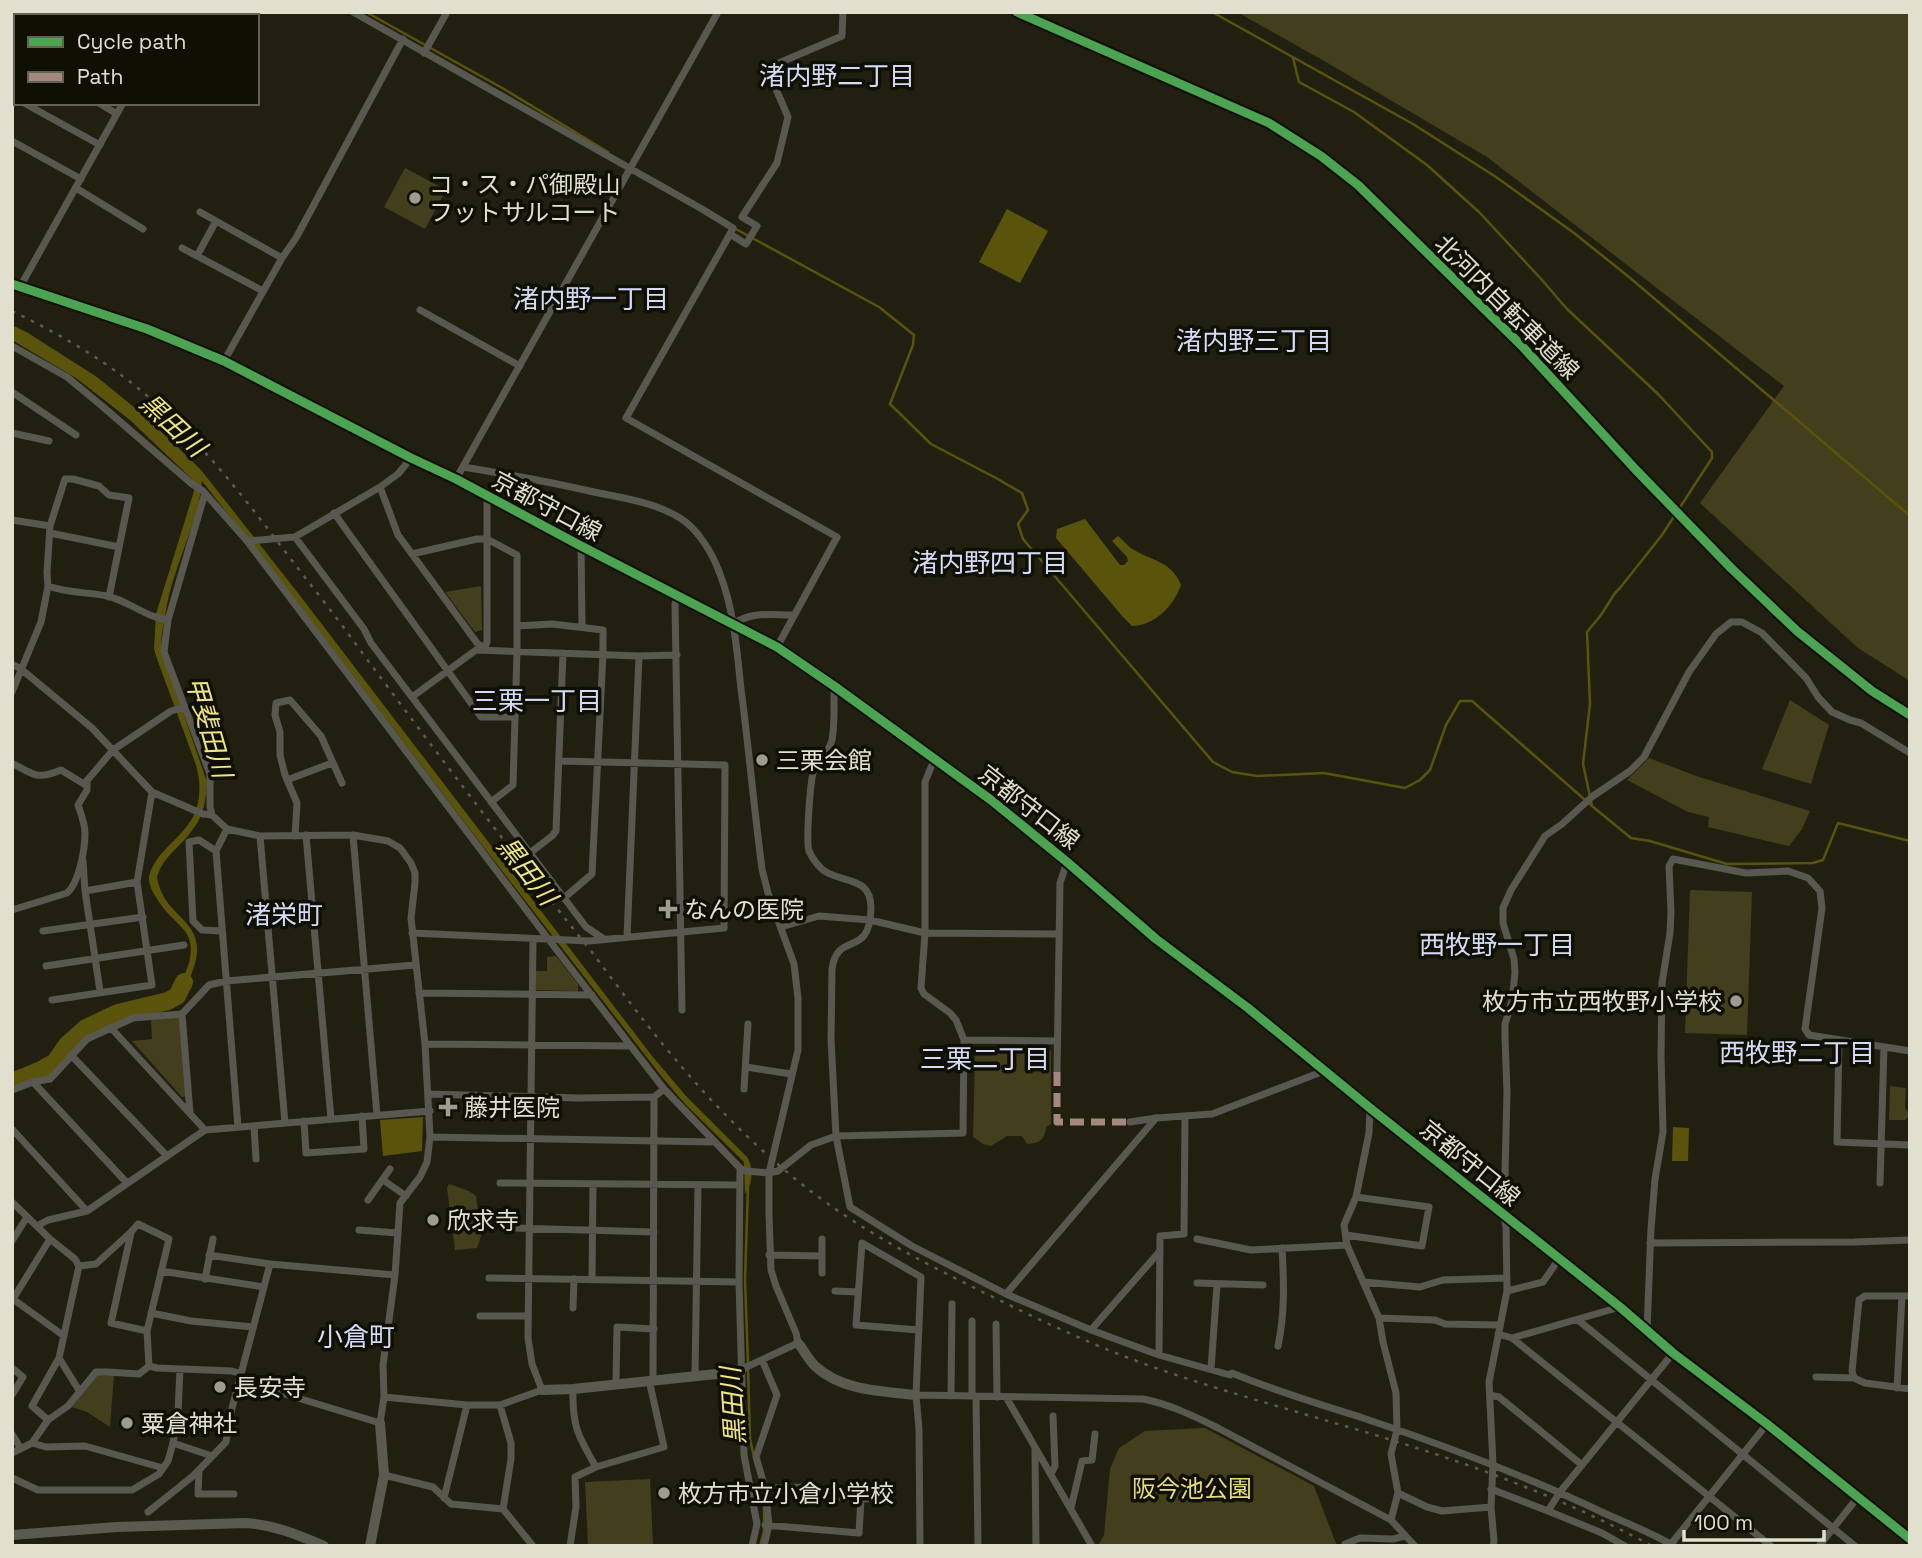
<svg xmlns="http://www.w3.org/2000/svg" width="1922" height="1558" font-family="'Space Grotesk','Noto Sans JP',sans-serif">
  <rect width="100%" height="100%" fill="#212010"/>
  <!-- green -->
  <path fill="#433f1d" d="M 1237,12 L 1910,12 L 1910,681 L 1858,648 L 1700,503 L 1784,386 L 1487,157 L 1326,62 Z
    M 405,168 L 446,190 L 425,229 L 384,207 Z
    M 481,586 L 482,630 L 475,632 L 445,592 Z
    M 1790,700 L 1829,725 L 1811,784 L 1762,769 Z
    M 1649,758 L 1696,776 L 1810,811 L 1802,829 L 1789,846 L 1708,827 L 1709,817 L 1688,812 L 1627,780 Z
    M 1690,890 L 1752,892 L 1747,1035 L 1685,1033 Z
    M 556,956 L 578,984 L 578,991 L 536,990 L 536,971 L 547,971 L 547,957 Z
    M 181,1016 L 188,1096 L 182,1097 L 132,1041 L 152,1039 L 151,1019 Z
    M 1045,1046 L 1051,1051 L 1051,1124 L 1047,1126 C 1043,1139 1043,1143 1027,1144 L 1022,1136 L 1007,1136 L 991,1146 L 983,1144 L 973,1137 L 975,1056 L 984,1048 Z
    M 1890,1086 L 1906,1088 L 1905,1107 L 1910,1116 L 1905,1120 L 1889,1120 Z
    M 449,1184 L 469,1191 L 476,1196 L 481,1236 L 477,1248 L 455,1250 L 447,1188 Z
    M 97,1375 L 114,1375 L 110,1427 L 87,1412 L 72,1407 Z
    M 1205,1428 L 1314,1486 L 1337,1546 L 1098,1546 L 1104,1535 L 1110,1469 L 1119,1448 L 1145,1431 Z
    M 650,1479 L 653,1546 L 588,1546 L 585,1482 Z"/>
  <!-- water -->
  <path fill="#5a530b" d="M 1007,209 L 1048,231 L 1020,283 L 979,262 Z
    M 12,325 L 28,333 L 97,377 L 151,421 L 201,470 L 298,593 L 652,1056 L 686,1096 L 747,1157 C 754,1168 753,1183 745,1194 L 744,1162 L 686,1105 L 662,1077 L 475,836 L 294,598 L 202,481 C 199,522 172,569 166,611 C 164,626 159,639 163,654 L 207,782 C 206,799 204,815 193,829 C 182,846 163,856 157,877 C 164,924 217,918 189,980 C 184,992 180,999 168,1004 C 180,985 202,952 184,930 C 174,918 164,912 156,897 C 152,891 149,885 149,877 C 150,870 154,864 158,858 C 167,846 178,838 187,826 C 201,809 202,785 196,765 L 156,656 L 154,649 L 156,614 L 194,491 L 192,479 L 130,420 L 76,378 L 12,340 Z
    M 1085,519 L 1120,565 L 1124,565 L 1128,561 L 1127,557 L 1112,541 L 1118,536 C 1123,540 1127,545 1131,548 C 1152,562 1171,560 1181,585 C 1174,606 1154,626 1132,626 L 1123,617 L 1056,538 L 1057,529 Z
    M 423,1117 L 422,1151 L 383,1156 L 380,1120 Z
    M 1673,1127 L 1689,1128 L 1688,1161 L 1672,1161 Z"/>
  <g fill="none" stroke-linecap="round" stroke-linejoin="round">
    <!-- stream -->
    <path stroke="#5a530b" stroke-width="2.5" d="M 366,12 L 504,89 L 608,152
      M 1212,12 L 1413,124 L 1496,177 L 1574,233 L 1629,277 L 1910,516
      M 1293,58 L 1299,82 L 1354,112 L 1427,165 L 1480,213 L 1542,280 L 1567,309 L 1658,394 L 1712,452 L 1712,458 L 1662,535 L 1620,588 L 1615,593 L 1601,615 L 1587,632 L 1590,704 L 1583,764 L 1592,806
      M 734,228 L 879,307 L 914,335 L 913,345 L 890,404 L 931,444 L 996,478 L 1022,493 L 1028,510 L 1018,524 L 1023,539 L 1213,762 L 1232,772 L 1257,776 L 1324,773 L 1405,788 L 1420,780 L 1430,770 L 1446,725 L 1460,701 L 1472,701 L 1592,806 L 1631,838 L 1650,841 L 1727,864 L 1813,863 L 1823,860 L 1838,823 L 1910,841
      M 748,1187 L 745,1280 L 748,1363
      M 748,1369 L 750,1439 L 754,1457
      M 760,1546 L 764,1531 L 764,1508"/>
    <!-- river -->
    <path stroke="#5a530b" stroke-width="18" d="M 12,1082 L 41,1070 L 55,1062 L 67,1045 L 86,1028 L 118,1013 L 168,1001 L 177,996 L 184,982"/>
    <!-- street -->
    <path stroke="#585851" stroke-width="7" d="M 353,12 L 702,209 L 733,228 L 730,234 L 746,244 L 757,226 L 742,217 L 777,163 L 788,117 L 767,68 L 842,36 L 843,12
      M 172,16 L 174,12
      M 424,53 L 447,12
      M 24,103 L 100,145
      M 99,103 L 117,114
      M 12,104 L 16,98
      M 12,141 L 81,179
      M 76,188 L 143,229
      M 200,212 L 282,258
      M 730,234 L 626,418 L 837,537 L 777,647
      M 182,248 L 263,291
      M 197,256 L 216,221
      M 20,287 L 123,103
      M 420,310 L 520,366
      M 12,346 L 67,377 L 102,406 L 192,484 L 203,491 L 247,541 L 549,940 L 664,1089 L 740,1168 L 745,1171 L 769,1173 L 778,1171 L 811,1145 L 836,1136 L 963,1133 L 964,1040 L 956,1020 L 950,1013 L 924,994 L 921,988 L 925,933 L 925,782 L 934,760
      M 224,361 L 282,258 L 296,238 L 403,39
      M 12,392 L 76,435
      M 12,433 L 49,441
      M 463,467 C 507,474 550,482 594,492 C 623,498 654,502 680,518 C 698,529 713,554 720,574 C 734,610 737,651 741,689 C 749,749 754,809 762,869 L 768,893 L 794,964 L 798,998 L 798,1050 L 769,1173 L 769,1214 L 771,1270 L 776,1286 L 796,1333 L 798,1343 L 742,1369
      M 456,479 L 718,12
      M 380,487 L 398,535 L 477,643 L 484,649
      M 205,493 L 168,620 L 164,652 L 210,774 L 210,807 L 212,815
      M 334,513 L 481,717 L 515,717
      M 12,520 L 50,526
      M 50,533 L 119,547
      M 295,537 L 364,629 L 371,643 L 586,927 L 604,939
      M 247,541 L 295,537 L 380,487 L 398,474 L 411,458
      M 581,546 L 582,627
      M 412,554 L 477,539 L 487,539 L 517,555 L 517,651 L 513,785 L 491,802
      M 48,586 C 67,593 87,592 107,596 C 129,601 145,617 168,620
      M 677,596 L 675,604 L 682,1010
      M 733,624 C 751,611 772,615 794,615
      M 517,626 L 552,624 L 603,630 L 603,654 L 592,874 L 564,898
      M 484,649 L 487,642 L 487,496
      M 12,664 L 21,669 L 92,728 L 152,792 L 203,814 L 212,815 L 227,829 L 260,836 L 353,835 L 388,841 L 400,848 L 411,863 L 415,873 L 415,883 L 411,918 L 425,1044 L 430,1137 L 427,1162 L 420,1177 L 400,1203 L 395,1275 L 383,1365 L 384,1397 L 380,1423 L 265,1388 L 238,1384
      M 834,687 C 834,704 835,724 832,740 C 829,752 821,758 815,767 C 810,775 806,842 809,851 C 812,858 819,868 826,872 C 845,883 871,877 871,908 C 870,960 837,930 832,969 L 831,1039 L 836,1136 L 850,1207 L 912,1246 L 1006,1294 L 1091,1330 L 1159,1355 L 1230,1375 L 1232,1373 C 1275,1391 1319,1404 1363,1418 C 1446,1446 1527,1476 1606,1514 C 1629,1524 1652,1533 1674,1546
      M 12,692 L 41,622 L 48,586 L 47,573 L 50,526 L 65,479 L 73,479 L 99,486 L 109,495 L 129,498 L 109,597
      M 412,697 L 476,650 L 639,656 L 677,655
      M 12,763 C 34,775 37,780 61,770 L 84,784 L 113,750 L 171,711 L 185,707
      M 287,780 L 332,763
      M 227,829 L 216,851 L 238,1127
      M 306,835 L 331,1119
      M 353,835 L 377,1115
      M 260,836 L 285,1123
      M 295,836 L 297,803 L 285,775 L 280,755 L 280,732 L 275,715 L 276,703 L 290,700 L 321,736 L 342,783
      M 216,851 L 199,840 L 189,842 L 193,921 L 202,930 L 222,931
      M 530,853 L 552,836 L 556,831 L 563,653
      M 83,861 L 85,891 L 100,991
      M 85,891 L 137,882
      M 12,910 L 67,893 C 79,883 85,849 85,833 C 85,824 81,814 78,805 L 87,790 L 87,781
      M 781,927 L 819,916 L 870,920 L 925,933 L 1059,934
      M 43,931 L 143,917
      M 412,933 L 589,941 L 724,928 L 725,765 L 560,761
      M 627,937 L 639,656
      M 46,966 L 184,945
      M 419,993 L 592,995
      M 52,1000 L 152,985 L 137,882 L 152,792
      M 182,1014 L 190,1113
      M 111,1028 L 205,1130
      M 964,1040 L 1057,1041
      M 1839,1040 L 1837,1142 L 1910,1145
      M 425,1044 L 630,1046
      M 71,1055 L 167,1156
      M 746,1067 L 791,1074
      M 1057,1072 L 1060,883 L 1067,862
      M 33,1082 L 127,1183
      M 744,1089 L 748,1024
      M 12,1090 L 33,1082 L 50,1079 L 87,1039 L 111,1028 L 133,1018 L 182,1014 L 209,985 L 226,981 L 415,965
      M 429,1094 L 578,1098 L 654,1097 L 664,1089
      M 1370,1108 L 1369,1133 L 1356,1197 L 1344,1225 L 1347,1245 L 1379,1318 L 1383,1342 L 1396,1393 L 1397,1430 L 1391,1454 L 1398,1493
      M 304,1121 L 306,1153 L 364,1149 L 362,1116
      M 1130,1122 L 1156,1118 L 1212,1114 L 1324,1071
      M 254,1126 L 256,1159
      M 12,1129 L 87,1211
      M 430,1137 L 715,1142
      M 740,1168 L 739,1282 L 744,1455 L 757,1524 L 752,1546
      M 383,1180 L 406,1196
      M 500,1183 L 740,1185
      M 1880,1183 L 1884,1047
      M 368,1200 L 390,1169
      M 12,1202 L 50,1239 L 75,1259 L 79,1266 L 59,1358 L 80,1392
      M 37,1226 L 48,1220 L 87,1211 L 205,1130 L 430,1111
      M 515,1228 L 654,1232
      M 359,1230 L 397,1233
      M 131,1233 L 111,1323 L 147,1331
      M 1346,1235 L 1422,1246 L 1429,1207 L 1356,1197
      M 50,1239 L 13,1299 L 64,1336
      M 822,1239 L 822,1273
      M 1197,1239 L 1251,1250 L 1347,1245
      M 12,1241 L 27,1217
      M 1650,1243 L 1854,1242 L 1910,1240
      M 209,1255 L 270,1264 L 395,1275
      M 769,1255 L 822,1256
      M 79,1266 L 96,1264 L 131,1232 L 138,1224 L 169,1239 L 147,1331 L 149,1366
      M 161,1271 L 264,1287
      M 489,1278 L 739,1282
      M 205,1279 L 213,1239
      M 592,1280 L 593,1184
      M 1363,1282 L 1420,1287 L 1443,1280 L 1507,1278
      M 1197,1283 L 1263,1285
      M 835,1291 L 858,1292
      M 1507,1291 L 1543,1282 L 1559,1259
      M 1006,1294 L 1156,1118
      M 1910,1296 L 1865,1296 L 1859,1300 L 1852,1371 L 1854,1378 L 1865,1383 L 1910,1389
      M 573,1308 L 574,1279
      M 151,1313 L 191,1321 L 253,1327
      M 480,1316 L 528,1316
      M 1379,1318 L 1435,1320 L 1445,1324 L 1500,1325
      M 1578,1320 L 1855,1546
      M 996,1324 L 997,1397
      M 919,1330 L 856,1325 L 862,1243 L 921,1277 L 916,1395 L 919,1429 L 920,1546
      M 1091,1330 L 1160,1251
      M 1647,1331 L 1651,1229 L 1655,1179 L 1663,1132 L 1661,1056 L 1662,983 L 1670,933 L 1671,912 L 1669,866 L 1673,859 L 1746,873 L 1788,871 L 1808,878 L 1820,891 L 1822,908 L 1805,1029 L 1809,1035 L 1910,1051
      M 1498,1334 L 1512,1338 L 1771,1546
      M 1512,1338 L 1620,1307
      M 1278,1346 C 1285,1313 1284,1282 1282,1248
      M 1159,1355 L 1160,1236 L 1184,1234 L 1185,1117
      M 762,1360 L 777,1395 L 756,1457 L 765,1488 L 769,1525 L 764,1546
      M 12,1368 L 23,1377 L 12,1395
      M 1211,1369 L 1217,1285
      M 695,1376 L 698,1185
      M 1816,1377 L 1854,1378
      M 653,1380 L 654,1097
      M 616,1384 L 617,1327 L 654,1329
      M 1897,1388 L 1902,1296
      M 573,1389 C 572,1426 578,1436 596,1467
      M 916,1395 L 1143,1399 C 1169,1404 1194,1416 1218,1428 L 1391,1520 L 1415,1546
      M 1490,1395 L 1499,1397 L 1582,1465
      M 951,1396 L 952,1304
      M 972,1396 L 972,1321
      M 976,1396 L 978,1546
      M 384,1397 L 467,1405 L 500,1405 L 542,1390 L 532,1364 L 528,1338 L 533,939
      M 1006,1397 L 1092,1546
      M 500,1405 L 511,1443 L 511,1459 L 503,1509
      M 48,1420 L 32,1406 L 59,1358
      M 144,1429 L 174,1434
      M 12,1434 L 21,1449
      M 32,1443 L 46,1447 L 85,1446 L 163,1468
      M 173,1443 L 212,1456
      M 1035,1448 L 1036,1546
      M 12,1453 L 32,1443 L 48,1420 L 68,1406 L 96,1372 L 107,1372 L 139,1374 L 149,1366 L 157,1368 L 232,1371 L 241,1374
      M 199,1471 L 198,1494 L 234,1494
      M 1051,1474 L 1055,1466 L 1053,1416
      M 384,1475 L 433,1487 L 451,1504 L 503,1509 L 533,1546
      M 12,1478 L 38,1490 L 132,1490 L 159,1474 L 168,1461 L 173,1443 L 178,1413 L 180,1369
      M 1491,1489 L 1548,1511 L 1560,1492 L 1673,1353
      M 751,1490 L 765,1488 L 814,1487
      M 444,1498 L 467,1405
      M 842,1498 L 881,1499
      M 1071,1508 L 1082,1461 L 1092,1460 L 1095,1434
      M 1548,1511 L 1602,1533 L 1625,1546
      M 148,1512 L 193,1476 L 226,1442 L 232,1408 L 270,1264
      M 1391,1520 L 1398,1493 L 1427,1507 L 1442,1511 L 1491,1507
      M 765,1525 L 859,1533 L 861,1499
      M 1671,1544 L 1767,1424
      M 570,1546 L 576,1507 L 575,1477 L 596,1467 L 664,1447 L 649,1380
      M 1344,1546 L 1345,1544 L 1360,1538 L 1393,1539 L 1405,1536
      M 1493,1546 L 1494,1541 L 1491,1507 L 1493,1464 L 1489,1382 L 1507,1291 L 1506,1227 L 1504,1215 L 1507,1092 L 1505,1038 L 1505,1024 L 1512,1001 L 1515,973 L 1514,959 L 1503,923 L 1503,908 L 1511,890 L 1545,836 L 1562,824 L 1593,796 L 1630,771 L 1644,757 L 1689,672 L 1716,634 L 1731,622 L 1742,622 L 1762,633 L 1806,678 L 1818,697 L 1832,712 L 1850,720 L 1861,723 L 1910,753
      M 1819,1546 L 1858,1497"/>
    <!-- secondary -->
    <path stroke="#5b5a50" stroke-width="10" d="M 798,1343 C 804,1350 808,1359 815,1366 C 842,1391 881,1391 916,1395
      M 542,1390 L 573,1389 L 726,1373 L 742,1369
      M 12,1535 L 117,1527 L 246,1523 C 275,1525 298,1535 324,1546
      M 370,1546 L 384,1475 L 380,1423"/>
    <!-- primary -->
    <path stroke="#58574c" stroke-width="12" d="M 12,284 L 147,329 L 224,361 L 411,458 L 456,479 L 581,546 L 777,647 L 834,686 L 991,800 L 1067,862 L 1156,939 L 1248,1008 L 1370,1108 L 1620,1307 L 1673,1353 L 1767,1424 L 1910,1539"/>
    <!-- rail -->
    <path stroke="#5d5c52" stroke-width="2.5" stroke-dasharray="3.5 7" stroke-linecap="butt" d="M 12,311 C 57,333 100,357 139,389 C 197,436 242,495 287,554 C 309,583 331,610 352,639 C 430,744 509,849 591,951 C 619,988 646,1025 676,1060 C 710,1101 748,1139 788,1173 C 854,1228 920,1261 997,1299 C 1048,1324 1099,1348 1153,1367 C 1250,1401 1350,1425 1447,1458 C 1518,1482 1587,1511 1652,1546"/>
    <!-- quiet -->
    <path stroke="#a5887d" stroke-width="7" stroke-dasharray="14 7" stroke-linecap="butt" d="M 1057,1072 L 1057,1122 L 1130,1122"/>
    <defs>
      <path id="cycleway" d="M 1017,12 L 1269,123 L 1321,156 L 1358,185 L 1521,345 L 1636,470 L 1731,568 L 1797,631 L 1872,691 L 1910,715
        M 12,284 L 147,329 L 224,361 L 411,458 L 456,479 L 581,546 L 777,647 L 834,686 L 991,800 L 1067,862 L 1156,939 L 1248,1008 L 1370,1108 L 1620,1307 L 1673,1353 L 1767,1424 L 1910,1539"/>
    </defs>
    <!-- cycleway casing -->
    <use href="#cycleway" stroke="#100f04" stroke-width="13"/>
    <!-- cycleway -->
    <use href="#cycleway" stroke="#4ca352" stroke-width="9"/>
  </g>
  <!-- markers -->
  <g fill="#9e9c8c" stroke="#100f04" stroke-width="2.5">
    <circle cx="415" cy="198" r="7"/>
    <circle cx="762" cy="760" r="7"/>
    <path d="M664.5 898.5h7v7h7v7h-7v7h-7v-7h-7v-7h7z"/>
    <circle cx="1736" cy="1001" r="7"/>
    <path d="M444.5 1096.5h7v7h7v7h-7v7h-7v-7h-7v-7h7z"/>
    <circle cx="433" cy="1220" r="7"/>
    <circle cx="220" cy="1387" r="7"/>
    <circle cx="127" cy="1423" r="7"/>
    <circle cx="664" cy="1493" r="7"/>
  </g>
  <g text-anchor="middle" dominant-baseline="central" stroke-width="7" stroke-linejoin="round" paint-order="stroke">
    <!-- poi labels -->
    <g font-size="24" fill="#e1dfce" stroke="#100f04" text-anchor="start">
      <text x="429" y="184">コ・ス・パ御殿山<tspan x="429" dy="28">フットサルコート</tspan></text>
      <text x="776" y="760">三栗会館</text>
      <text x="684" y="909">なんの医院</text>
      <text x="1722" y="1001" text-anchor="end">枚方市立西牧野小学校</text>
      <text x="464" y="1107">藤井医院</text>
      <text x="447" y="1220">欣求寺</text>
      <text x="234" y="1387">長安寺</text>
      <text x="141" y="1423">粟倉神社</text>
      <text x="678" y="1493">枚方市立小倉小学校</text>
    </g>
    <!-- street labels -->
    <g font-size="24" fill="#e1dfce" stroke="#100f04">
      <text transform="translate(1507 307) rotate(45)">北河内自転車道線</text>
      <text transform="translate(547 506) rotate(28)">京都守口線</text>
      <text transform="translate(1029 807) rotate(38)">京都守口線</text>
      <text transform="translate(1470 1163) rotate(39)">京都守口線</text>
    </g>
    <!-- park labels -->
    <g font-size="24" fill="#e6dc79" stroke="#100f04">
      <text x="1192" y="1488">阪今池公園</text>
    </g>
    <!-- neighbourhood labels -->
    <g font-size="26" fill="#d5daf7" stroke="#100f04">
      <text x="837" y="76">渚内野二丁目</text>
      <text x="591" y="299">渚内野一丁目</text>
      <text x="1254" y="341">渚内野三丁目</text>
      <text x="990" y="563">渚内野四丁目</text>
      <text x="537" y="701">三栗一丁目</text>
      <text x="284" y="915">渚栄町</text>
      <text x="1497" y="945">西牧野一丁目</text>
      <text x="1797" y="1053">西牧野二丁目</text>
      <text x="985" y="1059">三栗二丁目</text>
      <text x="356" y="1337">小倉町</text>
    </g>
    <!-- water labels -->
    <g font-size="26" font-style="italic" fill="#efe582" stroke="#100f04">
      <text transform="translate(173 425) rotate(43)">黒田川</text>
      <text transform="translate(209 727) rotate(74)">甲斐田川</text>
      <text transform="translate(527 871) rotate(52)">黒田川</text>
      <text transform="translate(733 1406) rotate(-94)">黒田川</text>
    </g>
  </g>
  <!-- border -->
  <rect width="1922" height="1558" fill="none" stroke="#e1dfce" stroke-width="28"/>
  <!-- legend -->
  <rect x="14" y="14" width="245" height="91" fill="#100f04" stroke="#646255" stroke-width="2"/>
  <rect x="28" y="37" width="35" height="10" fill="#4ca352" stroke="#646255" stroke-width="2"/>
  <text x="77" y="49" font-size="21" fill="#e1dfce">Cycle path</text>
  <rect x="28" y="72" width="35" height="10" fill="#a5887d" stroke="#646255" stroke-width="2"/>
  <text x="77" y="84" font-size="21" fill="#e1dfce">Path</text>
  <!-- scale -->
  <path d="M1684 1530v10h140v-10" fill="none" stroke="#e1dfce" stroke-width="3.5"/>
  <text x="1694" y="1530" font-size="21" fill="#e1dfce" stroke="#100f04" stroke-width="5" paint-order="stroke">100 m</text>
</svg>
